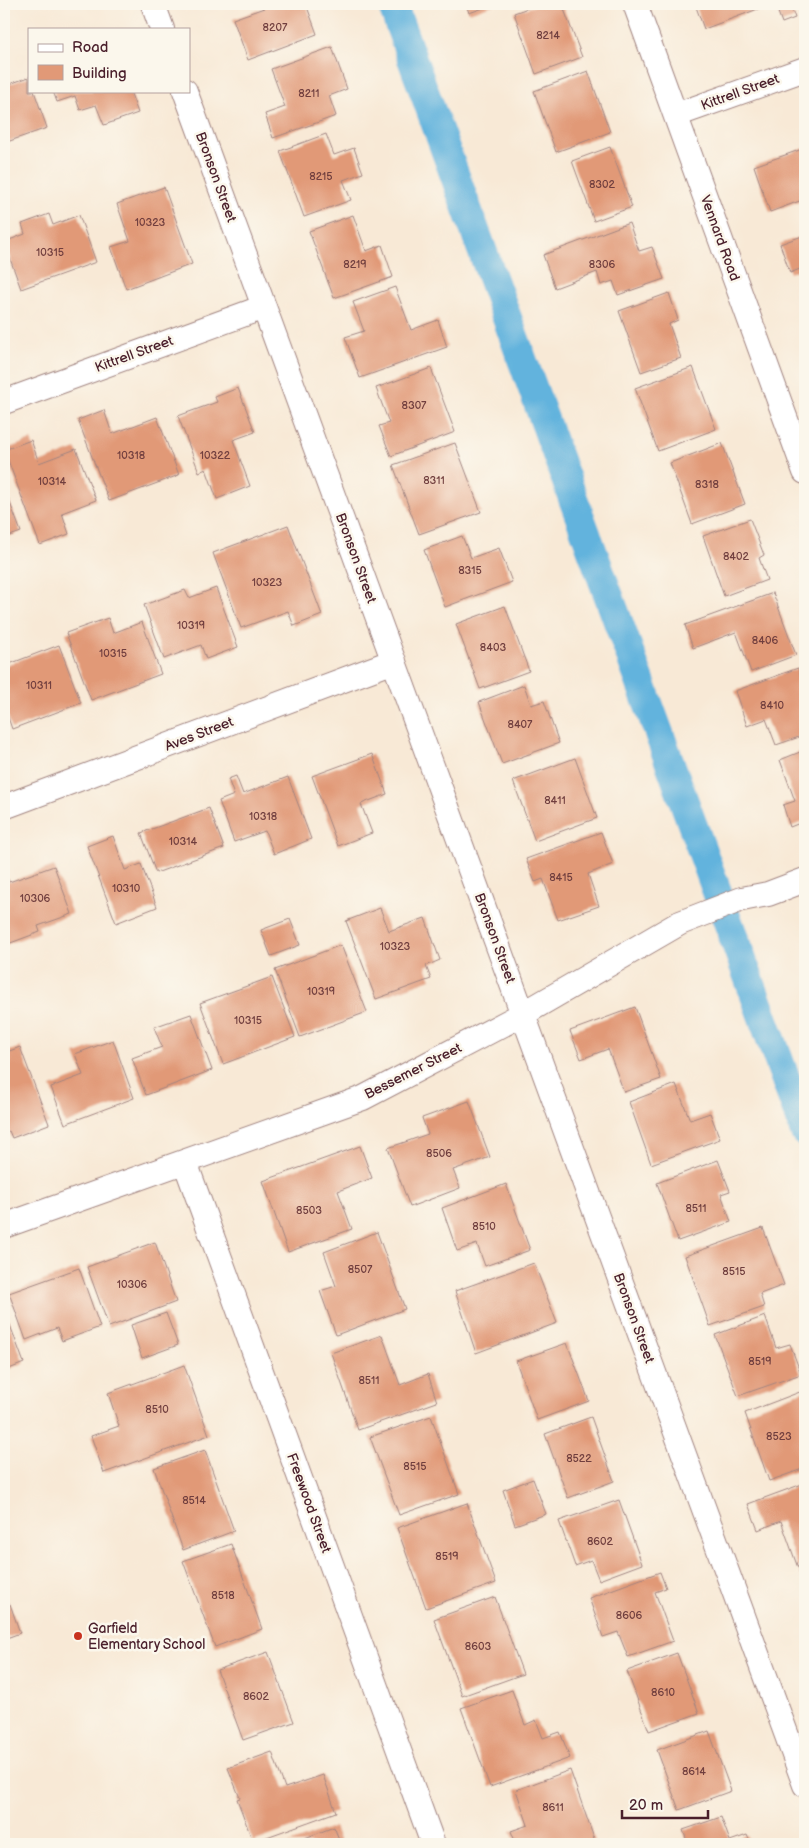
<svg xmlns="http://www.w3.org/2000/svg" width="809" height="1848" font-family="'Balsamiq Sans',sans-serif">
  <rect width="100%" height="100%" fill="#fbf7ec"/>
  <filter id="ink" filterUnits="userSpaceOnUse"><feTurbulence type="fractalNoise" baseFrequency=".02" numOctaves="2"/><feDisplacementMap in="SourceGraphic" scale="10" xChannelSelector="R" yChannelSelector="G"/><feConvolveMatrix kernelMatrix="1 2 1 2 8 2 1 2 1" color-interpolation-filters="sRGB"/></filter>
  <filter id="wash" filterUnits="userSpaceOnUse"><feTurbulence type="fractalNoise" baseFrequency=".0096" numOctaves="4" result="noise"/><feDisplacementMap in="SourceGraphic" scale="20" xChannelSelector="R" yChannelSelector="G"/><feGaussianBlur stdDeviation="1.12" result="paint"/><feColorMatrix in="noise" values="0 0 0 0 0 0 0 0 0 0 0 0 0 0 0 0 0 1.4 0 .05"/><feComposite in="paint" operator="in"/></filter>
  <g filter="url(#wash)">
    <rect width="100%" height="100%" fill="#f8e9d6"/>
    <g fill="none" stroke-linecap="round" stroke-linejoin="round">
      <!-- canal -->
      <path stroke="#62b3dd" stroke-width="30" d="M 392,4 L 805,1132"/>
    </g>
    <g id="blocks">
      <!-- building -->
      <path fill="#e19977" d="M 262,4 L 306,4 L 317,34 L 248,60 L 233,19 L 264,8 Z
        M 466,4 L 495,4 L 469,13 Z
        M 539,4 L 562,4 L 582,57 L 536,74 L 514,13 Z
        M 695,4 L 766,4 L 766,6 L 704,29 Z
        M 775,4 L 790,4 L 795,18 L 782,23 Z
        M 332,47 L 347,89 L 329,96 L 336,116 L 273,138 L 265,114 L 285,107 L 271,69 Z
        M 588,71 L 610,132 L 556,152 L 534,91 Z
        M 29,77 L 29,91 L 34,91 L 47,128 L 4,143 L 4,86 Z
        M 53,91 L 130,91 L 138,113 L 104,125 L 96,105 L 80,110 L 75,96 L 57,102 Z
        M 326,134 L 334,155 L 354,148 L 363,173 L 343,180 L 351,200 L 304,217 L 280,151 Z
        M 610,147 L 632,207 L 594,221 L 572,161 Z
        M 805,148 L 805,199 L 770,212 L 754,166 Z
        M 164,187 L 192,264 L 126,289 L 111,247 L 130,241 L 117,204 Z
        M 49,214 L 53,225 L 79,215 L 96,262 L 21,289 L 4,242 L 25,234 L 22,224 Z
        M 353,215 L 366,251 L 382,245 L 393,277 L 334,298 L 309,231 Z
        M 629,223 L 639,251 L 652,247 L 664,279 L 618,295 L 613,281 L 601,285 L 597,272 L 555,288 L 543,255 Z
        M 805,235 L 805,267 L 790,273 L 780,244 Z
        M 395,287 L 411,330 L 438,320 L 447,347 L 360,378 L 345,337 L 364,331 L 353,302 Z
        M 669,293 L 678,320 L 669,324 L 681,358 L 641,372 L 619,311 Z
        M 693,367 L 716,429 L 658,451 L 635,388 Z
        M 431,368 L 455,432 L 391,456 L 379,426 L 389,423 L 376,388 Z
        M 238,388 L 255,432 L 233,440 L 250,486 L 217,499 L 206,469 L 199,472 L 178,416 L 217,402 L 215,397 Z
        M 104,410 L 112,434 L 157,417 L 179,475 L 109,501 L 78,420 Z
        M 31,440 L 39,463 L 76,449 L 96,500 L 62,513 L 69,534 L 40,545 L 4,450 Z
        M 455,443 L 481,512 L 419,534 L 393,465 Z
        M 722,443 L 745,504 L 692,524 L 670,463 Z
        M 4,487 L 21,532 L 4,538 Z
        M 750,519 L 764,555 L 759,558 L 767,580 L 724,596 L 703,536 Z
        M 288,525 L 322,615 L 294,626 L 288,611 L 241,628 L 213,553 Z
        M 462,536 L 471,558 L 499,548 L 512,582 L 445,607 L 424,550 Z
        M 216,588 L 238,647 L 206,659 L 201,645 L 164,659 L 144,605 L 185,590 L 189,598 Z
        M 773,593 L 796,655 L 751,672 L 736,632 L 693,648 L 685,625 Z
        M 505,606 L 529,671 L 480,689 L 456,624 Z
        M 108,618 L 113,633 L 142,622 L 161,674 L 91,700 L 66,633 Z
        M 59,645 L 81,703 L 12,729 L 4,706 L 4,666 Z
        M 798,668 L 805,688 L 805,735 L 776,745 L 766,719 L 747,726 L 735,691 Z
        M 524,685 L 531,705 L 544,701 L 559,743 L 502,764 L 479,702 Z
        M 805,750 L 805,821 L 790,827 L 783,805 L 795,801 L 780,760 Z
        M 372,754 L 387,794 L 361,804 L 372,833 L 338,846 L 312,776 Z
        M 575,758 L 597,818 L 535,841 L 513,781 Z
        M 236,776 L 243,794 L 288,777 L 311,839 L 274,854 L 265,831 L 234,842 L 219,801 L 234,795 L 228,779 Z
        M 209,808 L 224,848 L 156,873 L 141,833 Z
        M 601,832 L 613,864 L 588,874 L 599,906 L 558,920 L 543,879 L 535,882 L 526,859 Z
        M 113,836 L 125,870 L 141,864 L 157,907 L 116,923 L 87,846 Z
        M 54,866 L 72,914 L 38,926 L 40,932 L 5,945 L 4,870 L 9,882 Z
        M 380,908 L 389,931 L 425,918 L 440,960 L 426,966 L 431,979 L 376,999 L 346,921 Z
        M 290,919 L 300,945 L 271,956 L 261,930 Z
        M 341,945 L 367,1012 L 300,1037 L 275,970 Z
        M 272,977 L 295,1037 L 223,1064 L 200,1003 Z
        M 635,1007 L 661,1079 L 624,1092 L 608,1049 L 581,1059 L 570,1031 Z
        M 191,1014 L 212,1070 L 146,1095 L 132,1058 L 162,1047 L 154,1027 Z
        M 113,1040 L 134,1098 L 65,1124 L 51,1087 L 83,1075 L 75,1054 Z
        M 20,1047 L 49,1124 L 12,1138 L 9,1131 L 4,1133 L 4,1053 Z
        M 676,1084 L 690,1120 L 710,1113 L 720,1139 L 651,1164 L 629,1102 Z
        M 469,1101 L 490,1157 L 453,1170 L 460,1188 L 410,1207 L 388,1148 L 428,1134 L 422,1118 Z
        M 360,1146 L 372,1178 L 338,1191 L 352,1229 L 288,1252 L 263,1181 Z
        M 718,1160 L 730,1191 L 721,1194 L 731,1222 L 678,1241 L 657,1183 Z
        M 506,1184 L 530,1250 L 485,1266 L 477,1244 L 457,1251 L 442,1208 Z
        M 763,1228 L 784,1285 L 760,1294 L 764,1307 L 710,1326 L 685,1256 Z
        M 377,1232 L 405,1309 L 336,1335 L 320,1291 L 336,1286 L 324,1252 Z
        M 155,1242 L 176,1302 L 109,1327 L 87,1267 Z
        M 534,1263 L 557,1323 L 476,1353 L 455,1291 Z
        M 79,1268 L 100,1327 L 62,1341 L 57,1328 L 26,1340 L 9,1293 Z
        M 4,1309 L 24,1363 L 4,1371 Z
        M 166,1313 L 178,1345 L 142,1358 L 131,1325 Z
        M 765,1316 L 776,1348 L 790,1344 L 801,1374 L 738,1396 L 715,1335 Z
        M 382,1335 L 400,1385 L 428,1374 L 437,1402 L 358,1430 L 331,1353 Z
        M 567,1343 L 589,1401 L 537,1420 L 516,1361 Z
        M 184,1365 L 209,1435 L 104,1473 L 91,1436 L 119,1426 L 108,1393 Z
        M 805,1390 L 805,1468 L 769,1481 L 745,1413 Z
        M 431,1416 L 459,1494 L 399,1515 L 370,1437 Z
        M 591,1417 L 614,1481 L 568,1498 L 545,1434 Z
        M 205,1450 L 234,1531 L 183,1550 L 154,1468 Z
        M 533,1479 L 546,1514 L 515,1525 L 503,1490 Z
        M 805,1483 L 805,1565 L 798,1568 L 781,1521 L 758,1530 L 748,1504 Z
        M 619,1500 L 642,1564 L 599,1580 L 591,1560 L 575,1566 L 559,1521 Z
        M 467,1503 L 496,1583 L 426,1608 L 397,1528 Z
        M 231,1544 L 262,1629 L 215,1647 L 183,1561 Z
        M 805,1569 L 805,1586 L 799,1571 Z
        M 660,1572 L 666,1588 L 655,1592 L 673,1641 L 628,1657 L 618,1632 L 603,1637 L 589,1598 Z
        M 495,1597 L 523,1674 L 462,1696 L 434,1619 Z
        M 10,1604 L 20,1633 L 4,1639 L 4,1606 Z
        M 268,1652 L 294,1722 L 243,1740 L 217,1670 Z
        M 677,1653 L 699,1713 L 649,1731 L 627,1671 Z
        M 512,1690 L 525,1725 L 536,1720 L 543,1738 L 560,1732 L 570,1758 L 490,1787 L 461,1708 Z
        M 709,1731 L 731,1791 L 679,1810 L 657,1750 Z
        M 272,1752 L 285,1788 L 323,1775 L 336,1812 L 253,1842 L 237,1799 L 240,1798 L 228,1768 Z
        M 570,1770 L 596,1844 L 516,1844 L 511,1831 L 528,1825 L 516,1790 Z
        M 721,1817 L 730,1841 L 747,1835 L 751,1844 L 688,1844 L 683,1830 Z
        M 334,1827 L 341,1844 L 289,1844 Z"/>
    </g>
  </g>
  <g filter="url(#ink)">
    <use href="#blocks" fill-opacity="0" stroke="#a18480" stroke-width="1"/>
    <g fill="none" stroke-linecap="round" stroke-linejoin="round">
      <defs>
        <path id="street" d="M 153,4 L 162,29
          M 635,4 L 805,472
          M 185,91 L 805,1785
          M 676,115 L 805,69
          M 4,402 L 264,307
          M 4,807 L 394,661
          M 185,1162 L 433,1844
          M 4,1226 L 363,1098 L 523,1014 L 680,923 L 742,899 L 768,894 L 805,880"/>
      </defs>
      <!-- street casing -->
      <use href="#street" stroke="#a18480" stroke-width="26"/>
      <!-- street -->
      <use href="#street" stroke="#fff" stroke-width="24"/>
    </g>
  </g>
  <!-- markers -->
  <circle fill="#c8321e" stroke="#fbf7ec" stroke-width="2" cx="78" cy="1636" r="5"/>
  <g text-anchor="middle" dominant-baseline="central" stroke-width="5" stroke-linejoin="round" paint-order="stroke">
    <!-- number labels -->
    <g font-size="11" fill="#703e3e">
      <text x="275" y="27">8207</text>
      <text x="548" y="35">8214</text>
      <text x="309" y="93">8211</text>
      <text x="321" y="176">8215</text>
      <text x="602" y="184">8302</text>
      <text x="150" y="222">10323</text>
      <text x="50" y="252">10315</text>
      <text x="355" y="264">8219</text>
      <text x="602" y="264">8306</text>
      <text x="414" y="405">8307</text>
      <text x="131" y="455">10318</text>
      <text x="215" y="455">10322</text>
      <text x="434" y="480">8311</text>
      <text x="52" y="481">10314</text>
      <text x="707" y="484">8318</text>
      <text x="736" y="556">8402</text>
      <text x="470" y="570">8315</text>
      <text x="267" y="582">10323</text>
      <text x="191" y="625">10319</text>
      <text x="765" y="640">8406</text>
      <text x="493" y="647">8403</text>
      <text x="113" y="653">10315</text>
      <text x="39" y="685">10311</text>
      <text x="772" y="705">8410</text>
      <text x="520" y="724">8407</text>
      <text x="555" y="800">8411</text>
      <text x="263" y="816">10318</text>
      <text x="183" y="841">10314</text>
      <text x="561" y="877">8415</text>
      <text x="126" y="888">10310</text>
      <text x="35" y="898">10306</text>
      <text x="395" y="946">10323</text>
      <text x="321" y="991">10319</text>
      <text x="248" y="1020">10315</text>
      <text x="439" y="1153">8506</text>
      <text x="696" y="1208">8511</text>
      <text x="309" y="1210">8503</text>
      <text x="484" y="1226">8510</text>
      <text x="360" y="1269">8507</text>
      <text x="734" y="1271">8515</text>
      <text x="132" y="1284">10306</text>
      <text x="760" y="1361">8519</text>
      <text x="369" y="1380">8511</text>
      <text x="157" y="1409">8510</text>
      <text x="779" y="1436">8523</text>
      <text x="579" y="1458">8522</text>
      <text x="415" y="1466">8515</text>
      <text x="194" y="1500">8514</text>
      <text x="600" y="1541">8602</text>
      <text x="447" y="1556">8519</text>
      <text x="223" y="1595">8518</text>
      <text x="629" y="1615">8606</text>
      <text x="478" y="1646">8603</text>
      <text x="663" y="1692">8610</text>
      <text x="256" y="1696">8602</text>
      <text x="694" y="1771">8614</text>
      <text x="553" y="1807">8611</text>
    </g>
    <!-- street labels -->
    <g font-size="14" fill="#4a1f2b" stroke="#fbf7ec">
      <text transform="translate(740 92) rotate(-20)">Kittrell Street</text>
      <text transform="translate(216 177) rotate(70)">Bronson Street</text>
      <text transform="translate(720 238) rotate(70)">Vennard Road</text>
      <text transform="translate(134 354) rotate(-20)">Kittrell Street</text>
      <text transform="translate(356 558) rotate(70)">Bronson Street</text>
      <text transform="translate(199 734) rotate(-21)">Aves Street</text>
      <text transform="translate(495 938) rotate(70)">Bronson Street</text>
      <text transform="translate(413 1071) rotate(-27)">Bessemer Street</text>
      <text transform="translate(634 1318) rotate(70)">Bronson Street</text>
      <text transform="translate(309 1503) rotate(70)">Freewood Street</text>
    </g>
    <!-- poi labels -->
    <g font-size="14" fill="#4a1f2b" stroke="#fbf7ec" text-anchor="start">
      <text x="88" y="1628">Garfield<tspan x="88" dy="16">Elementary School</tspan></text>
    </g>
  </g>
  <!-- margin -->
  <rect width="809" height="1848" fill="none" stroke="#fbf7ec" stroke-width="20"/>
  <!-- legend -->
  <rect x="28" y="28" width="162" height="65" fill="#fbf7ec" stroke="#b4a19f"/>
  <rect x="38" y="44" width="25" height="8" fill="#ffffff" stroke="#b4a19f"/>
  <text x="72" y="52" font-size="15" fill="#4a1f2b">Road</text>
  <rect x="38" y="65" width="25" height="15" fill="#e19977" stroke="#b4a19f"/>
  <text x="72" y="78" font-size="15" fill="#4a1f2b">Building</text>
  <!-- scale -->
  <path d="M622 1810v8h86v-8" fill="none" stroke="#4a1f2b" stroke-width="2.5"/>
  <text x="629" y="1810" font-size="15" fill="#4a1f2b" stroke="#fbf7ec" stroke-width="4" paint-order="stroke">20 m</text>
</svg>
